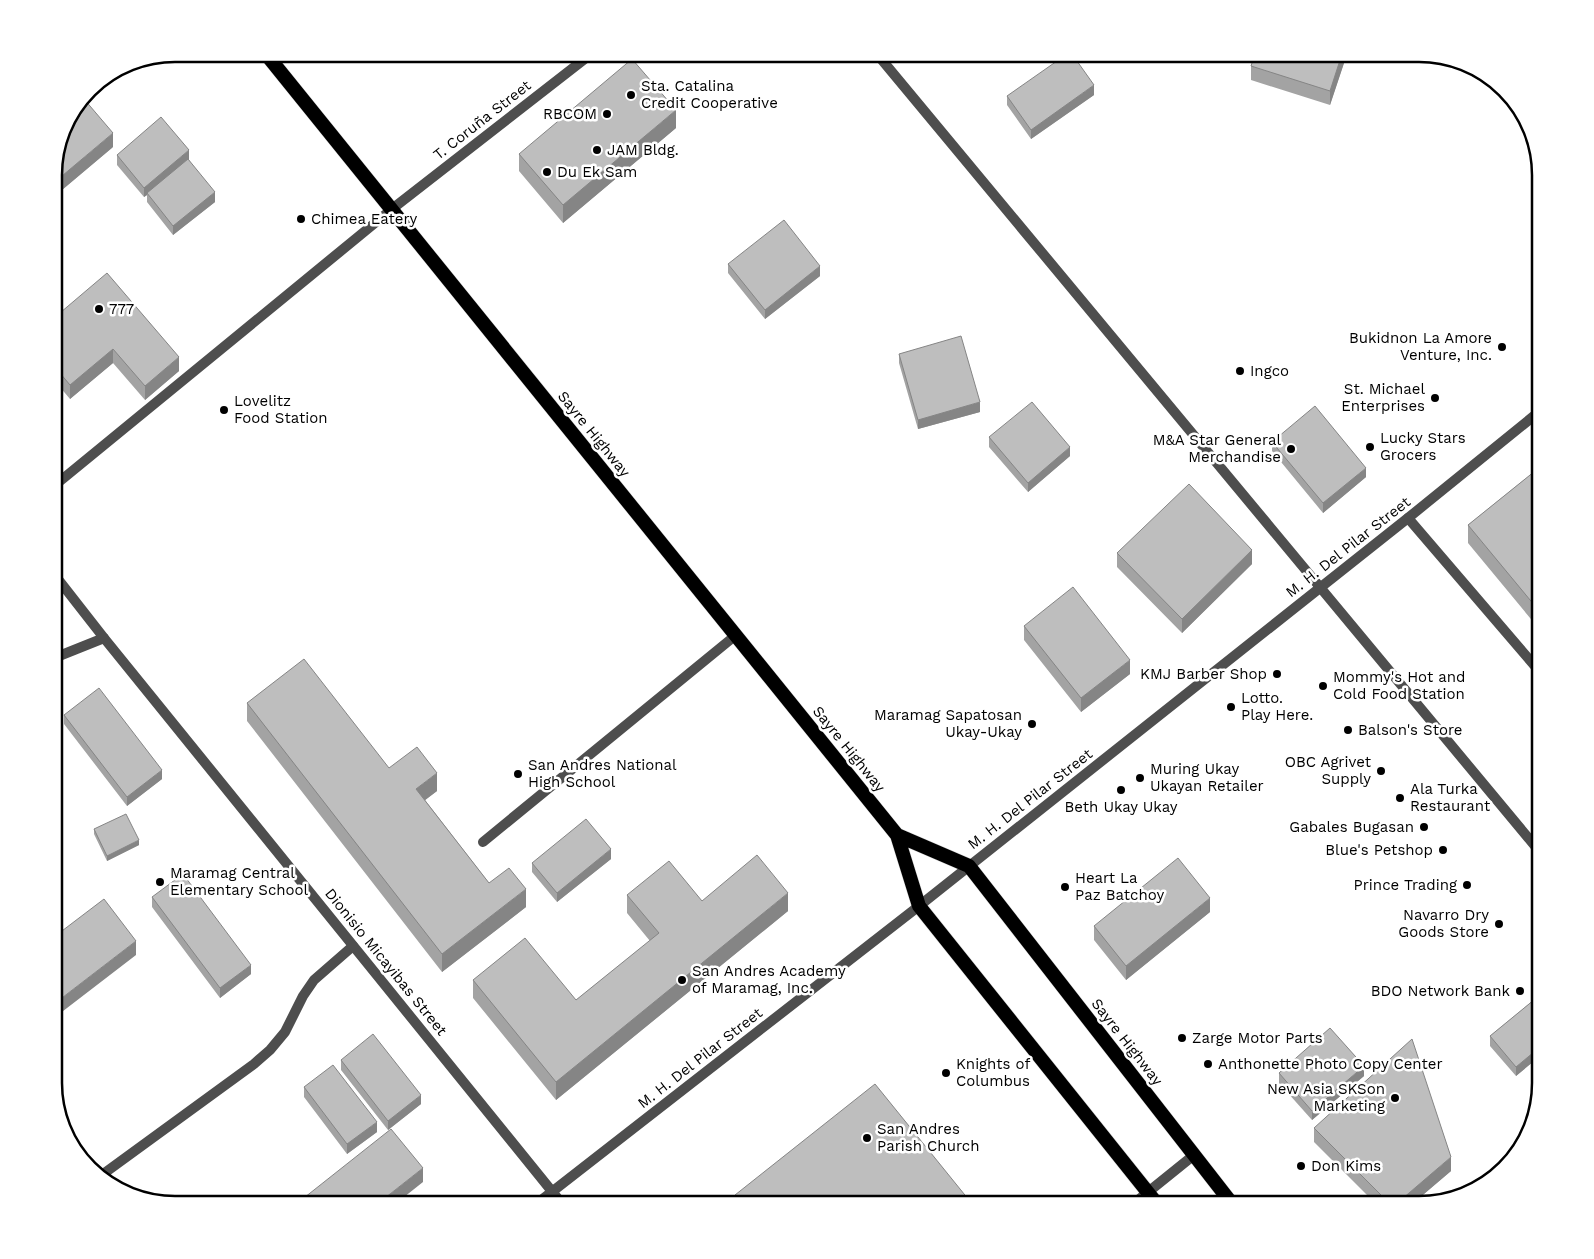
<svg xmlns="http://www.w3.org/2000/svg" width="1594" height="1259" font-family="'Work Sans',sans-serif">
  <rect width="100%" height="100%" fill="#fff"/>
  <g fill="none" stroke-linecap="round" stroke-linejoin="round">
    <defs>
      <path id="trunk" d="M 266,54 L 897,835 L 919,906 L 1158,1205
        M 897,835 L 969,866 L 1233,1205"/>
    </defs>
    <!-- trunk casing -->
    <use href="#trunk" stroke="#dbdbdb" stroke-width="15"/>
    <!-- service -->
    <path stroke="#4e4e4e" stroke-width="10" d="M 1408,518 L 1540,672
      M 483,842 L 736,635
      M 99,1177 L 254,1064 L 270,1050 L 285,1032 L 303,996 L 314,980 L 353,946"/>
    <!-- minor -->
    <path stroke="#4e4e4e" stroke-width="10" d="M 54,486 L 392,209 L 591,54
      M 54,658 L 104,638
      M 535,1205 L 919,906
      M 1132,1205 L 1194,1155"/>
    <!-- tertiary -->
    <path stroke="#4e4e4e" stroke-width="10" d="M 877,54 L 1540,852
      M 54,574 L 104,638 L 563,1205
      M 919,906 L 1408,518 L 1540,411"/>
    <!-- trunk -->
    <use href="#trunk" stroke="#000" stroke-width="14"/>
  </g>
  <!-- wall -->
  <path fill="#a3a3a3" d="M 1255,54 L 1347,54 L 1330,105 L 1251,80 L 1251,66 Z
    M 1094,95 L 1031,139 L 1007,105 L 1007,96 Z
    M 676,128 L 563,223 L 519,171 L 519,154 Z
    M 113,147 L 56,195 L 54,192 L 54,168 Z
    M 117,155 L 189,160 L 215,202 L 173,235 L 147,202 L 147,195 L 144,197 L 117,165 Z
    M 728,264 L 820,276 L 765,319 L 728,273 Z
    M 54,318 L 179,371 L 145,400 L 113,363 L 70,399 L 54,380 Z
    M 899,354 L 980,412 L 918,429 L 899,363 Z
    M 989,437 L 1070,456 L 1028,492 L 989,447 Z
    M 1272,442 L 1366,477 L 1323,513 L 1272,451 Z
    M 1540,467 L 1540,630 L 1468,543 L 1468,525 Z
    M 1117,553 L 1252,564 L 1182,633 L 1117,567 Z
    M 1024,626 L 1130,674 L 1081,712 L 1024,640 Z
    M 247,703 L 389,768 L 437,791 L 425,800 L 489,883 L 526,907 L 442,972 L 247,721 Z
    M 64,715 L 162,779 L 127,806 L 64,724 Z
    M 94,829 L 139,845 L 107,861 L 94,834 Z
    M 611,859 L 557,902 L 532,872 L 532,863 Z
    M 627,895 L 702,901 L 788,911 L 556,1100 L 473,998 L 473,980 L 576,1000 L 650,941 L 627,913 Z
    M 152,897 L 251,974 L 220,998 L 152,907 Z
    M 1210,912 L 1126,980 L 1094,940 L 1094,926 Z
    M 1540,995 L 1540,1056 L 1516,1076 L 1490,1046 L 1490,1036 Z
    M 341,1060 L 421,1104 L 388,1130 L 341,1070 Z
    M 1279,1073 L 1364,1076 L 1312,1120 L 1279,1083 Z
    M 304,1087 L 377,1132 L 347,1154 L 304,1097 Z
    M 1314,1128 L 1451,1171 L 1411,1205 L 1377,1205 L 1314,1142 Z"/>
  <!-- shaded-wall -->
  <path fill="#858585" d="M 1342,54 L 1347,54 L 1330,105 L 1330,91 Z
    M 1094,85 L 1094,95 L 1031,139 L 1031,130 Z
    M 676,110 L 676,128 L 563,223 L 563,205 Z
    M 113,133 L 113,147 L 56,195 L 56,181 Z
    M 189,150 L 189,160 L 148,194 L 147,193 L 147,195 L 144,197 L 144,188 Z
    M 215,192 L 215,202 L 173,235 L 173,226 Z
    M 820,266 L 820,276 L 765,319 L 765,310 Z
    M 113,349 L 113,363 L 70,399 L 70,385 Z
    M 179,357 L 179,371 L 145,400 L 145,386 Z
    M 980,402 L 980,412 L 918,429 L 918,420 Z
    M 1070,447 L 1070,456 L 1028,492 L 1028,483 Z
    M 1366,468 L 1366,477 L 1323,513 L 1323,503 Z
    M 1252,550 L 1252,564 L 1182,633 L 1182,619 Z
    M 1130,660 L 1130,674 L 1081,712 L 1081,698 Z
    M 162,770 L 162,779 L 127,806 L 127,797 Z
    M 437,773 L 437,791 L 416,807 L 416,789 Z
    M 139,840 L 139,845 L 107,861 L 107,856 Z
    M 611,849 L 611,859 L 557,902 L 557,893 Z
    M 57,881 L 57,895 L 54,897 L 54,883 Z
    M 526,889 L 526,907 L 442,972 L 442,954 Z
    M 788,893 L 788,911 L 556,1100 L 556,1082 Z
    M 1210,898 L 1210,912 L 1126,980 L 1126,966 Z
    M 136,941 L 136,955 L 54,1018 L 54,1004 Z
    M 251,965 L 251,974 L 220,998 L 220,988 Z
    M 1540,1047 L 1540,1056 L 1516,1076 L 1516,1067 Z
    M 1364,1066 L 1364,1076 L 1312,1120 L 1312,1111 Z
    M 421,1095 L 421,1104 L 388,1130 L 388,1121 Z
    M 377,1122 L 377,1132 L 347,1154 L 347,1144 Z
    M 1451,1157 L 1451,1171 L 1411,1205 L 1395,1205 Z
    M 423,1168 L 423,1182 L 394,1205 L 376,1205 Z"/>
  <!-- building -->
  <path fill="#bebebe" stroke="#858585" d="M 1067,54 L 1072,54 L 1094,85 L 1031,130 L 1007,96 Z
    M 1255,54 L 1342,54 L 1330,91 L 1251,66 Z
    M 632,59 L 676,110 L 563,205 L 519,154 Z
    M 84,99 L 113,133 L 56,181 L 54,178 L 54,168 L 66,122 Z
    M 161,117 L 189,150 L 144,188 L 117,155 Z
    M 188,159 L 215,192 L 173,226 L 147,193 Z
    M 784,220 L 820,266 L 765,310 L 728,264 Z
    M 107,273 L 179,357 L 145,386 L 113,349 L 70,385 L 54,366 L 54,318 Z
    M 961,336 L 980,402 L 918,420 L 899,354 Z
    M 1032,402 L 1070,447 L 1028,483 L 989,437 Z
    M 1315,406 L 1366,468 L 1323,503 L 1272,442 Z
    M 1540,467 L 1540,612 L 1468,525 Z
    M 1189,484 L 1252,550 L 1182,619 L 1117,553 Z
    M 1073,587 L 1130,660 L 1081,698 L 1024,626 Z
    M 304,659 L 389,768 L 417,747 L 437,773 L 416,789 L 489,883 L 509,868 L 526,889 L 442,954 L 247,703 Z
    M 99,688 L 162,770 L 127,797 L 64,715 Z
    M 126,814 L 139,840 L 107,856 L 94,829 Z
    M 586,819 L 611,849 L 557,893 L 532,863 Z
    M 757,855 L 788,893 L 556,1082 L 473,980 L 525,938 L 576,1000 L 659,933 L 627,895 L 669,861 L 702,901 Z
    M 1178,858 L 1210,898 L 1126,966 L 1094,926 Z
    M 183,874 L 251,965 L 220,988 L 152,897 Z
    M 104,899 L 136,941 L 54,1004 L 54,937 Z
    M 1540,995 L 1540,1047 L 1516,1067 L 1490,1036 Z
    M 1330,1028 L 1364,1066 L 1312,1111 L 1279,1073 Z
    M 373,1034 L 421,1095 L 388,1121 L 341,1060 Z
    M 1412,1039 L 1451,1157 L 1395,1205 L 1391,1205 L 1314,1128 Z
    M 333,1065 L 377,1122 L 347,1144 L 304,1087 Z
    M 875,1084 L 973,1205 L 737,1205 L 735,1195 Z
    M 391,1129 L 423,1168 L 376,1205 L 295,1205 Z"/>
  <!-- markers -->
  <g fill="#000" stroke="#fff" stroke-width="2">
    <circle cx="631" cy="95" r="5"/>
    <circle cx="607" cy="114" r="5"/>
    <circle cx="597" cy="150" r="5"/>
    <circle cx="547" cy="172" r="5"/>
    <circle cx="301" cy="219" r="5"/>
    <circle cx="99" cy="309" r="5"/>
    <circle cx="1502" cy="347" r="5"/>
    <circle cx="1240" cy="371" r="5"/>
    <circle cx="1435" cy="398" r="5"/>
    <circle cx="224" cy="410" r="5"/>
    <circle cx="1370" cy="447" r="5"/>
    <circle cx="1291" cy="449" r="5"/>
    <circle cx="1277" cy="674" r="5"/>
    <circle cx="1323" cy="686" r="5"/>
    <circle cx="1231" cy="707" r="5"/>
    <circle cx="1032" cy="724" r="5"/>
    <circle cx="1348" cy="730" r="5"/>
    <circle cx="1381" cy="771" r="5"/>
    <circle cx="518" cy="774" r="5"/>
    <circle cx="1140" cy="778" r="5"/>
    <circle cx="1121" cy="790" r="5"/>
    <circle cx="1400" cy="798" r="5"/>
    <circle cx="1424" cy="827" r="5"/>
    <circle cx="1443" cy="850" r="5"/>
    <circle cx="160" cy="882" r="5"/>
    <circle cx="1467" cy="885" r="5"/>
    <circle cx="1065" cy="887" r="5"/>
    <circle cx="1499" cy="924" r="5"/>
    <circle cx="682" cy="980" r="5"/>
    <circle cx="1520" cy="991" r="5"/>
    <circle cx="1182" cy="1038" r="5"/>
    <circle cx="1208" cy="1064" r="5"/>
    <circle cx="946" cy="1073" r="5"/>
    <circle cx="1395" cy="1098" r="5"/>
    <circle cx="867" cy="1138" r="5"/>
    <circle cx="1301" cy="1166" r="5"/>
  </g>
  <g text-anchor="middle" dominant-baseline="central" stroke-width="5" stroke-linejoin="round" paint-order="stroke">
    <!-- poi labels -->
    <g font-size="15" fill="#000" stroke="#fff" text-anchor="start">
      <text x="641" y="86">Sta. Catalina<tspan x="641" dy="17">Credit Cooperative</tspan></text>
      <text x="597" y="114" text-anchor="end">RBCOM</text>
      <text x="607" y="150">JAM Bldg.</text>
      <text x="557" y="172">Du Ek Sam</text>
      <text x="311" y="219">Chimea Eatery</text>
      <text x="109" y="309">777</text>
      <text x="1492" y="338" text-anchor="end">Bukidnon La Amore<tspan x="1492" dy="17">Venture, Inc.</tspan></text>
      <text x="1250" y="371">Ingco</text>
      <text x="1425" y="389" text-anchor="end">St. Michael<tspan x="1425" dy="17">Enterprises</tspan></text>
      <text x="234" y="401">Lovelitz<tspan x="234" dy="17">Food Station</tspan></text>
      <text x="1380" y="438">Lucky Stars<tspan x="1380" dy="17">Grocers</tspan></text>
      <text x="1281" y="440" text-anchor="end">M&amp;A Star General<tspan x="1281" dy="17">Merchandise</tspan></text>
      <text x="1267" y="674" text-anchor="end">KMJ Barber Shop</text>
      <text x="1333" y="677">Mommy's Hot and<tspan x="1333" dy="17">Cold Food Station</tspan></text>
      <text x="1241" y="698">Lotto.<tspan x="1241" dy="17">Play Here.</tspan></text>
      <text x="1022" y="715" text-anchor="end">Maramag Sapatosan<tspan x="1022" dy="17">Ukay-Ukay</tspan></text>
      <text x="1358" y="730">Balson's Store</text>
      <text x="1371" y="762" text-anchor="end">OBC Agrivet<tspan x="1371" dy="17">Supply</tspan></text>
      <text x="528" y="765">San Andres National<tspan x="528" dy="17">High School</tspan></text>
      <text x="1150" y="769">Muring Ukay<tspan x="1150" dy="17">Ukayan Retailer</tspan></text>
      <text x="1410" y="789">Ala Turka<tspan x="1410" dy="17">Restaurant</tspan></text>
      <text x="1121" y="807" text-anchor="middle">Beth Ukay Ukay</text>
      <text x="1414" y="827" text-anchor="end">Gabales Bugasan</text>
      <text x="1433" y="850" text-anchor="end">Blue's Petshop</text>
      <text x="170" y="873">Maramag Central<tspan x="170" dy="17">Elementary School</tspan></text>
      <text x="1075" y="878">Heart La<tspan x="1075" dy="17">Paz Batchoy</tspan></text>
      <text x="1457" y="885" text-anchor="end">Prince Trading</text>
      <text x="1489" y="915" text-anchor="end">Navarro Dry<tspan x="1489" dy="17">Goods Store</tspan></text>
      <text x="692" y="971">San Andres Academy<tspan x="692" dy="17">of Maramag, Inc.</tspan></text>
      <text x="1510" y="991" text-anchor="end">BDO Network Bank</text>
      <text x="1192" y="1038">Zarge Motor Parts</text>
      <text x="956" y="1064">Knights of<tspan x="956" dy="17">Columbus</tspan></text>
      <text x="1218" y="1064">Anthonette Photo Copy Center</text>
      <text x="1385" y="1089" text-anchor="end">New Asia SKSon<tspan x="1385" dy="17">Marketing</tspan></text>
      <text x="877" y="1129">San Andres<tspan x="877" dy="17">Parish Church</tspan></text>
      <text x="1311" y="1166">Don Kims</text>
    </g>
    <!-- street labels -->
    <g font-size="15" fill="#000" stroke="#fff">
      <text transform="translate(482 120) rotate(-38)">T. Coruña Street</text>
      <text transform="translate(594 434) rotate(51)">Sayre Highway</text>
      <text transform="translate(1348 547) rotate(-38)">M. H. Del Pilar Street</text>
      <text transform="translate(849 749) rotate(51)">Sayre Highway</text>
      <text transform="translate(1030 799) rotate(-38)">M. H. Del Pilar Street</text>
      <text transform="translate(386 962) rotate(51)">Dionisio Micayibas Street</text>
      <text transform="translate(1127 1042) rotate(52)">Sayre Highway</text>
      <text transform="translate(700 1058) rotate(-38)">M. H. Del Pilar Street</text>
    </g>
  </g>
  <!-- crop -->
  <path d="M0 0H1594V1259H0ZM175 62H1419A113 113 0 0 1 1532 175V1083A113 113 0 0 1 1419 1196H175A113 113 0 0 1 62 1083V175A113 113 0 0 1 175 62Z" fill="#fff" fill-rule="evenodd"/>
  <path fill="none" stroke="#000" stroke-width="2.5" d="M175 62H1419A113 113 0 0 1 1532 175V1083A113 113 0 0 1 1419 1196H175A113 113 0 0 1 62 1083V175A113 113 0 0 1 175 62Z"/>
</svg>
